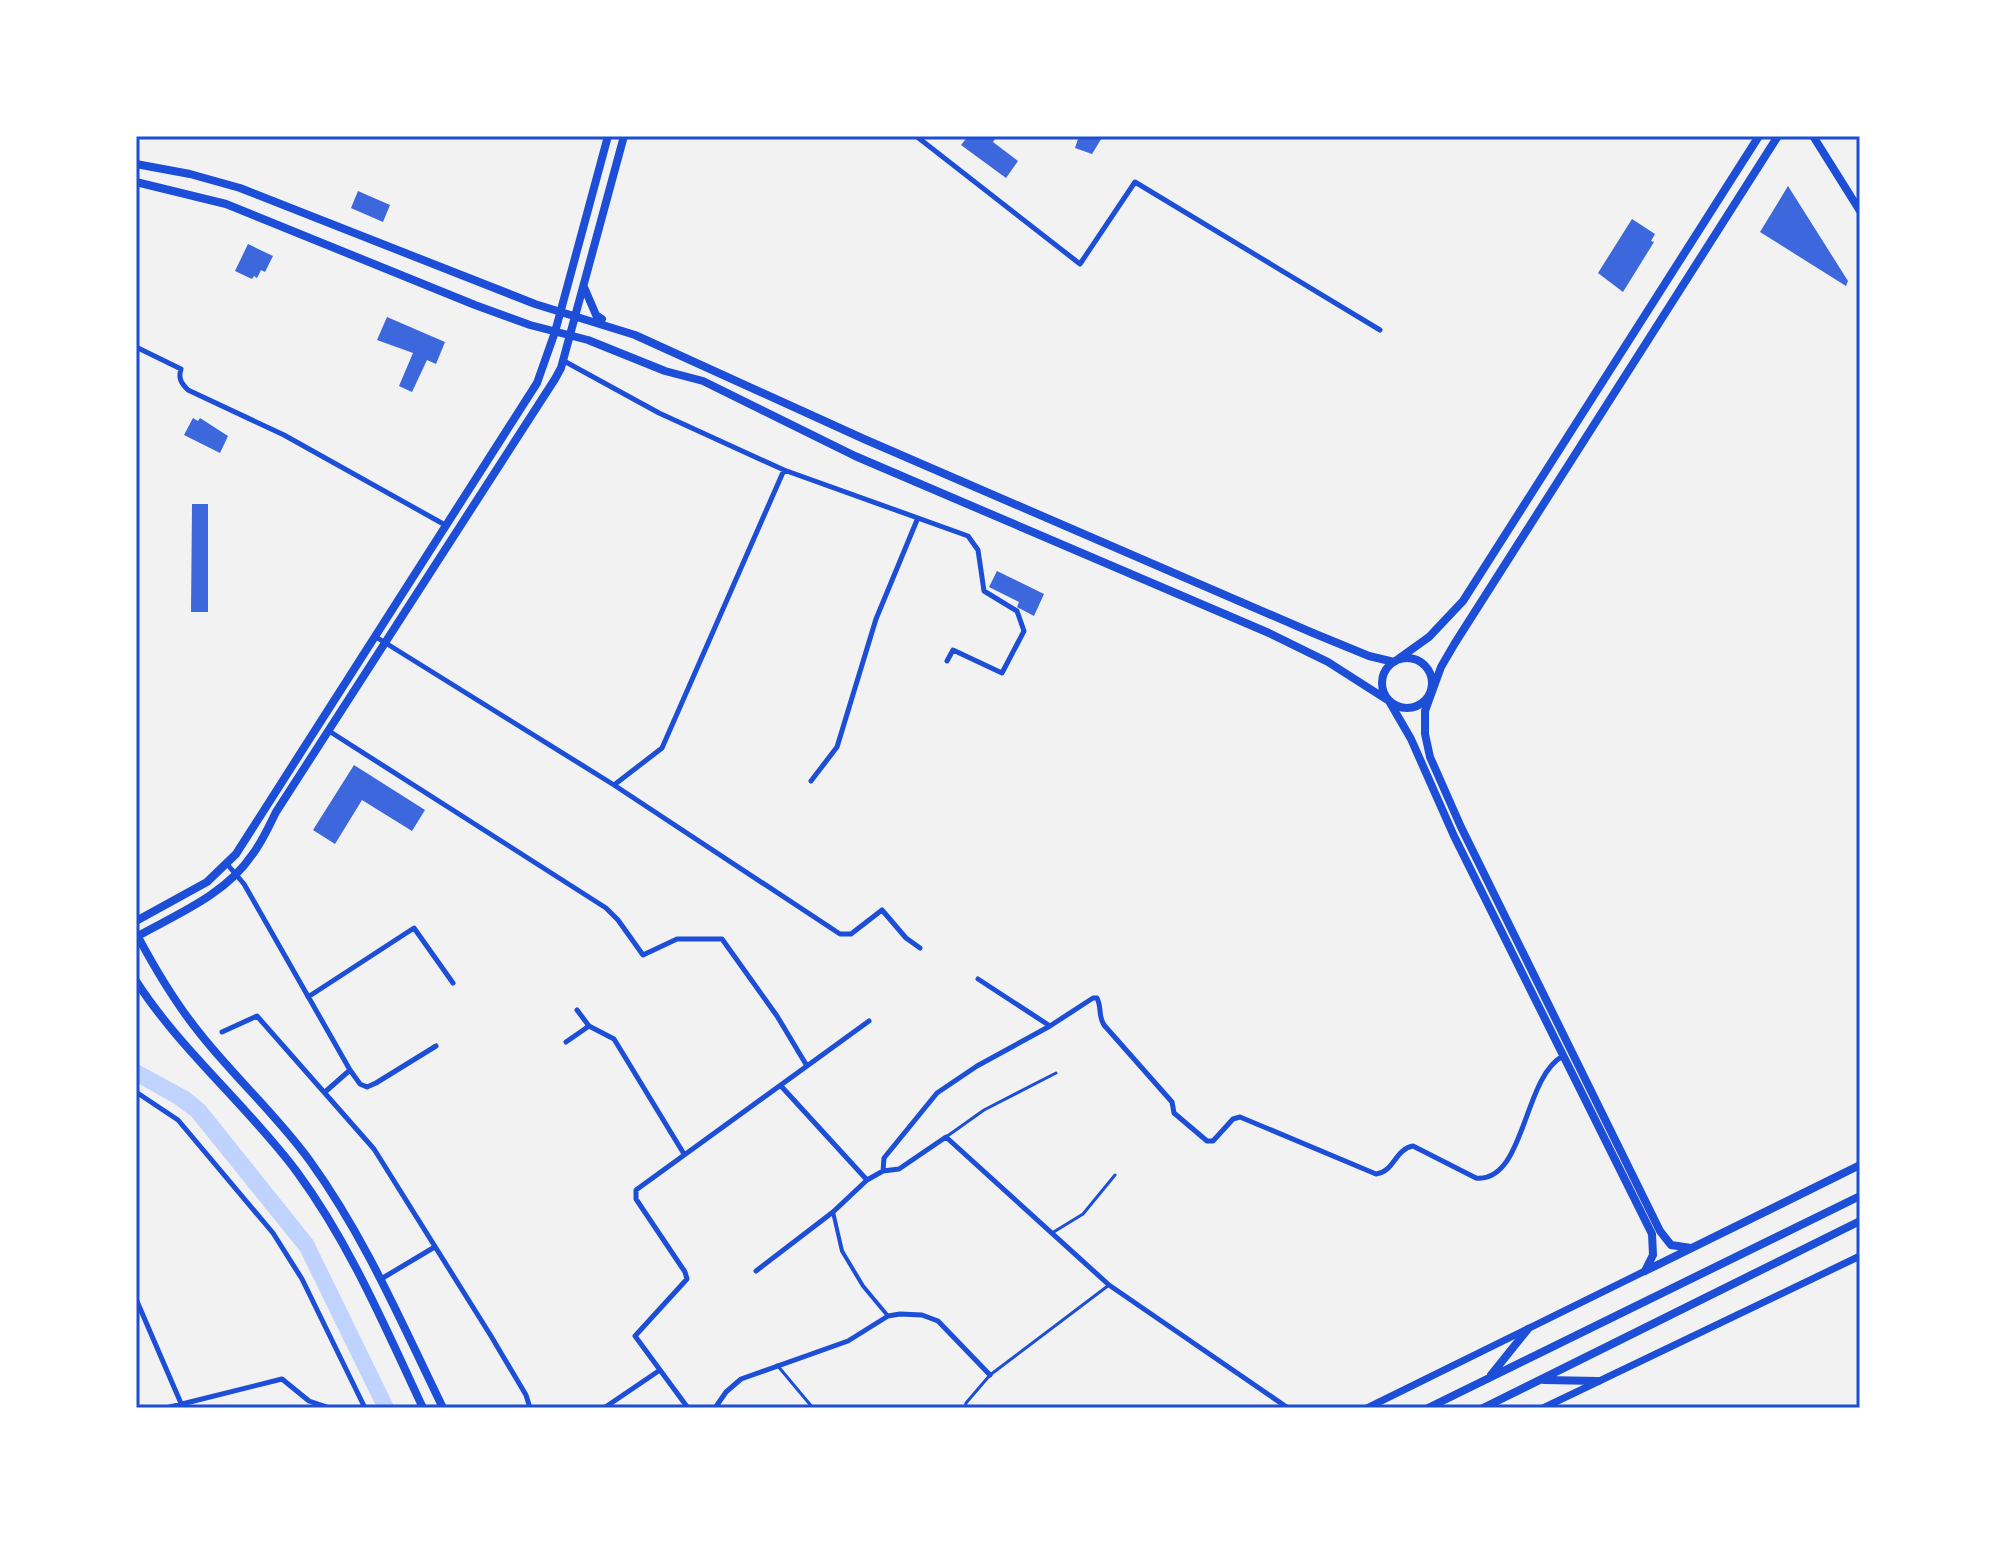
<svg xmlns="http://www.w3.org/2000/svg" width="1996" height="1544" font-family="Commissioner,sans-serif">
  <rect width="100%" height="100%" fill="#f2f2f2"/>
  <!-- water -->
  <path fill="#bfd3fe" d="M 136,1063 L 189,1092 L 205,1105 L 313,1240 L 395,1408 L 377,1408 L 300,1251 L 191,1116 L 173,1103 L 136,1082 Z"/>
  <!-- building -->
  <path fill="#3d67dc" d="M 968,136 L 997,136 L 993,142 L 1018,161 L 1006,178 L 961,145 Z
    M 1079,136 L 1103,136 L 1092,154 L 1075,148 Z
    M 1788,186 L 1848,281 L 1846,286 L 1760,232 Z
    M 358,191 L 390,205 L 383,222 L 351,208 Z
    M 1632,219 L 1655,234 L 1651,241 L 1654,242 L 1623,292 L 1598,273 Z
    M 248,244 L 273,256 L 265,272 L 261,270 L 257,278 L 254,276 L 252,279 L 235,271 Z
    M 387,317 L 445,342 L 436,364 L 427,360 L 412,392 L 399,386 L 413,353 L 377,340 Z
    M 193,418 L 198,421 L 200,418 L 228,436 L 220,453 L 184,435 Z
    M 192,504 L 208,504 L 208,612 L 191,612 Z
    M 997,571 L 1044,594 L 1034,616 L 1017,607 L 1019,602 L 989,587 Z
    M 354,765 L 425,810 L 412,831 L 362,800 L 335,844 L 313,830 Z"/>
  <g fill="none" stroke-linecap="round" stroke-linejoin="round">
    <!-- service -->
    <path stroke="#1d4ed8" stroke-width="3" d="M 946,1137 L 984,1110 L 1056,1073
      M 1052,1233 L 1083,1214 L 1115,1175
      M 777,1365 L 813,1408
      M 965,1408 L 966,1403 L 990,1375 L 1109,1285"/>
    <!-- pedestrian -->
    <path stroke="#1d4ed8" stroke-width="4" d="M 833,1212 L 842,1251 L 863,1286 L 888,1316"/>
    <!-- minor -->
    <path stroke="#1d4ed8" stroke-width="5" d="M 916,136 L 1080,264 L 1135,182 L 1380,330
      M 136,347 L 181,369 C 178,378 181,383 188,390 L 284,435 L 447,526
      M 564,361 L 659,413 L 784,470 L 968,536 L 978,550 L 984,591 L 1017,611 L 1024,631 L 1002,673 L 953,650 L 947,661
      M 376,637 L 614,785 L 840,934 L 851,934 L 882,910 L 906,938 L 920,948
      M 329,731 L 606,908 L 618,920 L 643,955 L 677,939 L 722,939 L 777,1016 L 807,1066
      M 811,781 L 837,747 L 876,619 L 917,520
      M 614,785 L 662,748 L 784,470
      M 227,864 L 244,884 L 350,1070
      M 978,979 L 1050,1026
      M 308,997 L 414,928 L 453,983
      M 577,1010 L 589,1026 L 614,1039 L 684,1154
      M 222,1032 L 257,1016 L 374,1149 L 491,1336 L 526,1395 L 530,1408
      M 566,1042 L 589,1026
      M 781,1086 L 867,1180
      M 136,1092 L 178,1120 L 273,1233 L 302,1279 L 365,1408
      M 325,1092 L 350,1070 L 360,1084 L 367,1087 L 376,1083 L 436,1046
      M 883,1171 L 884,1158 L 937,1093 L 977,1066 L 1050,1026 L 1093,998 L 1097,998 C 1102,1008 1098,1016 1104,1025 L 1172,1102 L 1174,1113 L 1207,1141 L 1213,1141 L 1233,1119 L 1240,1117 L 1376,1174 C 1394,1172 1395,1149 1413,1146 L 1476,1178 C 1525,1183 1523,1077 1563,1056
      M 756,1271 L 833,1212 L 867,1180 L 883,1171 L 899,1169 L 946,1137 L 1109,1285 L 1288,1408
      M 381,1279 L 433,1248
      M 136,1299 L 183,1408
      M 166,1408 L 282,1379 L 309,1401 L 330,1408
      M 604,1408 L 660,1370
      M 688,1408 L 635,1336 L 687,1279 L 685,1272 L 636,1199 L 636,1190 L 869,1021
      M 715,1408 L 726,1392 L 741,1379 L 848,1341 L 888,1316 L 900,1314 L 922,1315 L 938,1321 L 990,1375"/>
    <!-- tertiary -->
    <path stroke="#1d4ed8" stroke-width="7" d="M 1367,1408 L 1645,1271
      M 1543,1408 L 1860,1256"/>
    <!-- secondary -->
    <path stroke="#1d4ed8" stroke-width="8" d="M 136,164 L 190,174 L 240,188 L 535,304 L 635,335 L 864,439 L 1313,633 L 1369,656 L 1394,662 L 1429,637 L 1463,601 L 1759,136
      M 136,182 L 226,204 L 475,305 L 530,325 L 588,340 L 665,371 L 703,381 L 855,456 L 1269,633 L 1328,662 L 1389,701 L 1411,739 L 1454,836 L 1652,1234 L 1653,1255 L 1645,1271
      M 584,287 L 596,315 L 602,319
      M1382 683a25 25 0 1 1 50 0a25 25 0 1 1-50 0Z
      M 136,921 L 207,882 L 236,854 L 537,383 L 555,332 L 608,136
      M 136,937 C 177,914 225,895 252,855 C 262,842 269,826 276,812 L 555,379 L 561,368 L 624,136
      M 1691,1248 L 1671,1245 L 1660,1231 L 1461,827 L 1430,757 L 1425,734 L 1425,711 L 1441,667 L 1455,643 L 1778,136
      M 1645,1271 L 1860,1165"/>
    <!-- primary -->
    <path stroke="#1d4ed8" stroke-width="8" d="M 1813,136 L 1860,211
      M 136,933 C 154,967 174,1001 198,1031 C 233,1076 276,1114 310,1161 C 365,1237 402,1324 443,1408
      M 136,981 C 182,1052 247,1105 297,1172 C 350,1244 385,1327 423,1408
      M 1491,1375 L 1528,1329
      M 1544,1380 L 1598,1381
      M 1428,1408 L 1860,1196
      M 1483,1408 L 1860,1221"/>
  </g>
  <!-- border -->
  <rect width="1996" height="1544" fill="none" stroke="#ffffff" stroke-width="276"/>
  <rect x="138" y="138" width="1720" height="1268" fill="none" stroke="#1d4ed8" stroke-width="3"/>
</svg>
